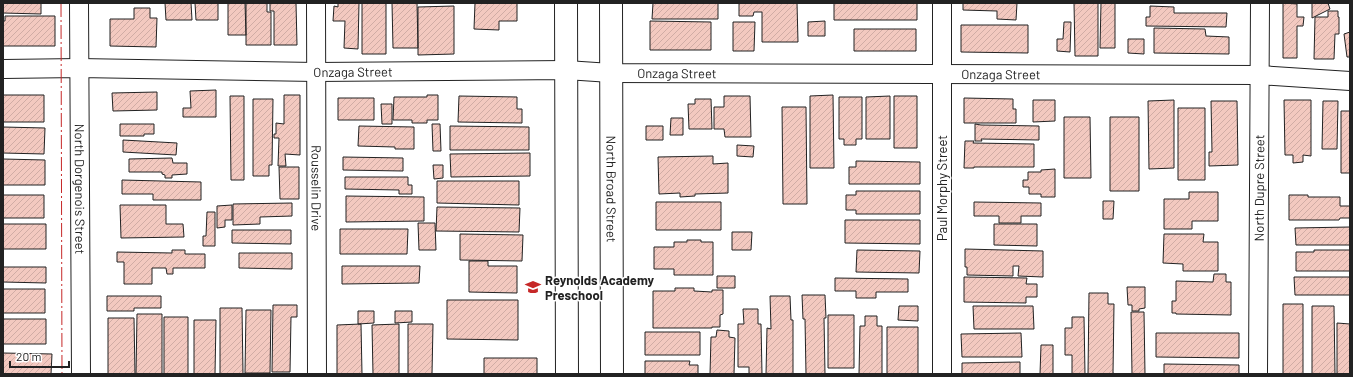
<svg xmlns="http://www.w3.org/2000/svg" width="1353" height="377" font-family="Barlow,sans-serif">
  <defs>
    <pattern id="building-hatch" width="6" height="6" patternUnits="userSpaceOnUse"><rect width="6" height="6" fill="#f3c9c0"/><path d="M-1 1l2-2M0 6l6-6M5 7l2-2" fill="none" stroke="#d0aca5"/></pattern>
  </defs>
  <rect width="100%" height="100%" fill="#fff"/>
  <!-- building -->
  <path fill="url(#building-hatch)" stroke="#222" d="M 3,3 L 41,3 L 41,14 L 3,13 Z
    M 165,3 L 191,3 L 192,20 L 166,20 Z
    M 195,3 L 218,3 L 218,20 L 196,20 Z
    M 228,3 L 245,3 L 246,35 L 228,35 Z
    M 246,3 L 267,3 L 267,12 L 271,12 L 271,45 L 246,45 Z
    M 270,3 L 296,3 L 297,45 L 274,45 L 274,11 L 270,11 Z
    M 338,3 L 359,3 L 358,49 L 344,48 L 345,21 L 333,21 L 334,6 L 338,7 Z
    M 362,3 L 386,3 L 386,54 L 362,54 Z
    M 392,3 L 417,3 L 418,48 L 393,48 Z
    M 475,3 L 517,3 L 517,21 L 499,21 L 499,30 L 474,29 Z
    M 653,3 L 718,3 L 718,19 L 652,19 Z
    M 739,3 L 797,3 L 798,42 L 762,42 L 762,12 L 754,12 L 753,16 L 739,16 Z
    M 834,3 L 917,3 L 917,20 L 834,20 Z
    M 963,3 L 1017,3 L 1016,20 L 997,19 L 997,11 L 963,10 Z
    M 1074,3 L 1098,3 L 1098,56 L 1075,56 Z
    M 1101,3 L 1115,3 L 1115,48 L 1100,48 Z
    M 1283,3 L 1297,4 L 1297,17 L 1304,17 L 1303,26 L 1297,26 L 1297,58 L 1283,58 Z
    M 1312,3 L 1328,3 L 1330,9 L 1312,18 Z
    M 454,6 L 454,54 L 418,55 L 418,7 Z
    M 1150,6 L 1174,7 L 1174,13 L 1227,13 L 1226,27 L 1146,26 L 1146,17 L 1150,17 Z
    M 134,8 L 150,8 L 150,18 L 157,18 L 156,47 L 110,46 L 110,19 L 134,19 Z
    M 1328,11 L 1338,11 L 1338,17 L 1339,17 L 1339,34 L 1335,34 L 1334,59 L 1314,59 L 1315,17 L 1328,17 Z
    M 5,16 L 55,16 L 55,46 L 3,46 L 3,21 L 5,21 Z
    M 650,21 L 711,22 L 711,50 L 650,50 Z
    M 825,21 L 825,36 L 808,36 L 808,22 Z
    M 733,22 L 755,22 L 754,51 L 733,51 Z
    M 1064,22 L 1071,22 L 1070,52 L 1057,51 L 1057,39 L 1063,39 Z
    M 961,25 L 1028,25 L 1028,53 L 961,52 Z
    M 1154,28 L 1205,29 L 1206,36 L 1229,37 L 1229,54 L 1154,53 Z
    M 854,29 L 916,29 L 916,51 L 854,51 Z
    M 1350,32 L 1350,57 L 1347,57 L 1344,34 Z
    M 1128,39 L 1144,39 L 1144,54 L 1128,53 Z
    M 216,90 L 216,117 L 183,117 L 183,108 L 191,108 L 190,91 Z
    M 157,92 L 157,110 L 113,111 L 112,93 Z
    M 3,95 L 44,95 L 44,122 L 3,122 Z
    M 284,95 L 300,95 L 300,155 L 285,154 L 286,166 L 278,166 L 279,138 L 274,138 L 274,134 L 276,134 L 276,123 L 284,124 Z
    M 427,95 L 438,95 L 438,120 L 427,120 L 427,123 L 412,123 L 412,120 L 393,120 L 394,97 L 427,97 Z
    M 833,95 L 834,168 L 810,168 L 810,96 Z
    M 230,96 L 244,96 L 244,180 L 231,180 Z
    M 459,96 L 517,97 L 517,109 L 522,109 L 522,123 L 458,122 Z
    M 724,96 L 750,96 L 751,137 L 725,137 L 724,129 L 714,129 L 714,107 L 724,107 Z
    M 890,96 L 890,139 L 866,139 L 866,97 Z
    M 894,96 L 917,96 L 917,148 L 894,148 Z
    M 839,97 L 862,97 L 862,139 L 856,139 L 856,145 L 844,145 L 844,139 L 839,139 Z
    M 338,98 L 374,98 L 374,120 L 338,120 Z
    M 964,98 L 1013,99 L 1013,109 L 1016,109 L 1016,123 L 964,123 Z
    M 253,99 L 273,99 L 272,165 L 269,165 L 269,176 L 253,176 Z
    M 695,99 L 711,99 L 712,129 L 689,129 L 688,104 L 695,104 Z
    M 1033,100 L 1055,100 L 1055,121 L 1033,122 Z
    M 1174,100 L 1174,168 L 1149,169 L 1148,101 Z
    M 1284,100 L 1311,100 L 1311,156 L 1303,155 L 1303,162 L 1293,163 L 1293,155 L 1285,155 Z
    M 1211,101 L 1237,101 L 1238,165 L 1209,166 L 1209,152 L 1212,152 Z
    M 1323,101 L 1338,101 L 1337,149 L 1322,149 Z
    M 381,104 L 392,104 L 392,124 L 382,124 Z
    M 782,107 L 806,107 L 807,204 L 783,204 Z
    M 1178,108 L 1205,108 L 1205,180 L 1178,180 Z
    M 1341,111 L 1350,111 L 1350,173 L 1341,173 Z
    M 1064,117 L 1090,117 L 1091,178 L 1064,178 Z
    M 1110,117 L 1139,117 L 1139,191 L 1110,191 Z
    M 671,118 L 683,118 L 683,135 L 670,135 Z
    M 120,124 L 154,124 L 154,134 L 144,134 L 144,136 L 120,136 Z
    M 432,124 L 440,124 L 441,151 L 433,151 Z
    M 975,124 L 981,125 L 1039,126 L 1039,140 L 981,139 L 982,141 L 975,141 Z
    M 359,126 L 414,127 L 414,149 L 395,149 L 395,147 L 358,146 Z
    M 450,126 L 529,127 L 529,150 L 450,150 Z
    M 646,126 L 663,126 L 663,140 L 646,140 Z
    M 3,127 L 45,128 L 44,154 L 3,153 Z
    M 123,140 L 177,143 L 176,155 L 123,152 Z
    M 965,141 L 974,141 L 973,143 L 1034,144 L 1034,167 L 974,167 L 974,168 L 964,168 Z
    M 737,145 L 754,146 L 753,157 L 737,156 Z
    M 530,153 L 530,176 L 451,177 L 450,154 Z
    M 713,156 L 713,164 L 728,163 L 728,193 L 695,194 L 695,196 L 680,197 L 680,193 L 659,194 L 658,157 Z
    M 343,157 L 403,158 L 403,171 L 343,170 Z
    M 172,158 L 173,163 L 187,163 L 187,174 L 172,175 L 172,178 L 165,178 L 165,175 L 162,174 L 162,172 L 129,172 L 129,159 Z
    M 3,159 L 45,160 L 45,185 L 3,185 Z
    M 856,161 L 920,162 L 920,184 L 849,184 L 849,167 L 856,167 Z
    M 433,165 L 443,165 L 443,178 L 434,179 Z
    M 279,167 L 299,167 L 299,199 L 280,199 Z
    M 1055,169 L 1055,197 L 1041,197 L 1041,194 L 1029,194 L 1029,187 L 1023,187 L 1023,180 L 1028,180 L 1028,172 L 1041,172 L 1041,170 Z
    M 345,177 L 408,177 L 408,185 L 412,185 L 412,194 L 399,194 L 399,190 L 345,189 Z
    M 122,180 L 201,182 L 201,200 L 153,200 L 153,194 L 122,194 Z
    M 437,181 L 519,181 L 519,205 L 437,203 Z
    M 856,191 L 920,191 L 920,214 L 856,214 L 856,210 L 846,210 L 846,195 L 856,195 Z
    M 1189,192 L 1218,192 L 1218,221 L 1192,221 L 1192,229 L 1164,229 L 1164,199 L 1189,199 Z
    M 3,195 L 44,195 L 44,218 L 3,218 Z
    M 1289,195 L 1308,195 L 1308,197 L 1340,197 L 1340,206 L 1350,206 L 1350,218 L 1340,218 L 1339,220 L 1289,220 Z
    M 346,196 L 424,197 L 424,221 L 346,222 Z
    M 1103,201 L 1114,201 L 1113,219 L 1103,219 Z
    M 656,202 L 721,202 L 721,230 L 656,230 Z
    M 974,202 L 1041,203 L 1041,216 L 1021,216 L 1021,223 L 999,223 L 999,216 L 974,216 Z
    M 292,203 L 292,216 L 260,217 L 260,224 L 233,225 L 233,204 Z
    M 120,205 L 166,205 L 166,224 L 183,224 L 184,237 L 121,238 Z
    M 232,205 L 232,220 L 225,220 L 225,227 L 217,228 L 217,206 Z
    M 437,207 L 520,208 L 519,232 L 436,231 Z
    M 207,212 L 215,212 L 215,246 L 203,246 L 203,236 L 206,236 Z
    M 845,220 L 920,220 L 920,244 L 845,243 Z
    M 418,223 L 435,223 L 436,250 L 419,250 Z
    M 3,224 L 46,224 L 46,249 L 3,249 Z
    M 994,224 L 1037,224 L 1037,246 L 994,245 Z
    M 1350,227 L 1350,245 L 1296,245 L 1295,228 Z
    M 340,229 L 408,229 L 407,254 L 340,254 Z
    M 232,230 L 291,230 L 291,244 L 232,243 Z
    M 732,232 L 752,232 L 751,250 L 732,250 Z
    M 460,234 L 523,235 L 522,261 L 460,260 Z
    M 1164,234 L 1204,234 L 1203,242 L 1218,242 L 1218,271 L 1183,271 L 1183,264 L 1163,263 Z
    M 687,240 L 701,240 L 701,242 L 713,242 L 713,275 L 674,275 L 674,269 L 654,269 L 654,247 L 674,247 L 674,242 L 687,242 Z
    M 965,249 L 1043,251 L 1043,277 L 1018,276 L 1019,266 L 1013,266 L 1013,276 L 967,275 L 967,267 L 965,267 Z
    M 172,250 L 185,250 L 185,254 L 205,254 L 205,268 L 173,268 L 173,274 L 167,274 L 166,268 L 152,268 L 152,284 L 124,284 L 124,262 L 117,262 L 117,252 L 172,253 Z
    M 857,250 L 920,251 L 919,273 L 856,272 Z
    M 1314,250 L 1350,250 L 1350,271 L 1296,271 L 1296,252 L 1314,252 Z
    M 239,253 L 292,253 L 292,269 L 239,268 Z
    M 469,261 L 488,261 L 488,266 L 517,266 L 517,293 L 469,292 Z
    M 342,266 L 420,266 L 419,283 L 342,284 Z
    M 3,267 L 46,267 L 46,283 L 3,282 Z
    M 1214,274 L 1226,274 L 1226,282 L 1231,282 L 1231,315 L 1176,314 L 1176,313 L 1172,313 L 1172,301 L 1176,301 L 1176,281 L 1213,282 Z
    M 717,276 L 735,276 L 735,288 L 717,288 Z
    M 964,277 L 1027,278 L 1026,284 L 1037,284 L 1037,297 L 1026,297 L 1026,303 L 964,302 Z
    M 1294,277 L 1350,277 L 1350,295 L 1295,295 Z
    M 835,278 L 908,279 L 908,292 L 876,292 L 876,298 L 856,298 L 856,291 L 835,291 Z
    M 1127,287 L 1145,287 L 1145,308 L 1139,309 L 1139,311 L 1132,311 L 1132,305 L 1128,305 Z
    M 675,288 L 694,288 L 694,291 L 712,292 L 712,290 L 723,290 L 723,314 L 720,315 L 720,327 L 712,327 L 712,328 L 653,328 L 653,291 L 675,291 Z
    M 3,289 L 45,289 L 45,313 L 3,313 Z
    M 1089,293 L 1108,293 L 1108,304 L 1114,304 L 1113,373 L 1115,374 L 1088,374 Z
    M 802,295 L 825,295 L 826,318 L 824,318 L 825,374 L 806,374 L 805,319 L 803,319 Z
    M 107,296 L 161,296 L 161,308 L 134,308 L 134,311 L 107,311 Z
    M 770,296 L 790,296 L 791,320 L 793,320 L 793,374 L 766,374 L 767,328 L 771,329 Z
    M 447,300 L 518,300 L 518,340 L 447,339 Z
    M 1283,304 L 1303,304 L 1303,374 L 1283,374 Z
    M 273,305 L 297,305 L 297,317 L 291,317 L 290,372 L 272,372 Z
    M 899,306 L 918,306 L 918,321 L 898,320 Z
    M 973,306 L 1033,306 L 1034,329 L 974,329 Z
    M 1312,306 L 1334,306 L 1335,374 L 1312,374 Z
    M 220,308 L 242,308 L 243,374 L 220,374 Z
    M 743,309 L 758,309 L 758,324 L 761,324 L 762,374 L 749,374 L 749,367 L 738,367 L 738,324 L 744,324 Z
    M 246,310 L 271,310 L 270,373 L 245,373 Z
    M 358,311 L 374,311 L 374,323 L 358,324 Z
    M 395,311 L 412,311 L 412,322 L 395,323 Z
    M 1131,312 L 1144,312 L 1145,374 L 1132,374 Z
    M 137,314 L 162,314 L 162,374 L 136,374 Z
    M 828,315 L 854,315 L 854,368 L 828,368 Z
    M 865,316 L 877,316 L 877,326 L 882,326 L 882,374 L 859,374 L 860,326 L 865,326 Z
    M 164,317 L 188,317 L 188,374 L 164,374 Z
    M 1072,317 L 1084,317 L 1085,374 L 1072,374 L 1072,355 L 1065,355 L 1065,328 L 1072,328 Z
    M 108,318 L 134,318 L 135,374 L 108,374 Z
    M 3,319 L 46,319 L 46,344 L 3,344 Z
    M 194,320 L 216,320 L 215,374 L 194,374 Z
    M 1337,323 L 1350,324 L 1350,374 L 1337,374 Z
    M 361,324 L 362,374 L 337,374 L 337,325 Z
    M 399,324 L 399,374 L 373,374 L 372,325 Z
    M 408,324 L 433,324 L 432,374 L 408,374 Z
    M 887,327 L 918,327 L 918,374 L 887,374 Z
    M 717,330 L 729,331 L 729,337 L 735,338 L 734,374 L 710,374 L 711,337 L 716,337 Z
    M 645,332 L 700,332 L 700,355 L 645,355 Z
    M 1021,333 L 1022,357 L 962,357 L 961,334 Z
    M 1156,333 L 1239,333 L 1239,358 L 1156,357 Z
    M 1041,345 L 1053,345 L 1053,374 L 1040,374 Z
    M 3,353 L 52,354 L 51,374 L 3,374 Z
    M 484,358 L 537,358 L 537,374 L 484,374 Z
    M 645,361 L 690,361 L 689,365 L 698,365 L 698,374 L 645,374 Z
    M 1020,362 L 1020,374 L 962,374 L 962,363 Z
    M 1164,364 L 1239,365 L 1239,374 L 1164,374 Z"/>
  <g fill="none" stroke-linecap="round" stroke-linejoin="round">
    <defs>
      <g id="minor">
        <path id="s1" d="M 79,3 L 81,374"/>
        <path id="s2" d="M 316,3 L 317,374"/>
        <path d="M 942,3 L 942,374"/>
        <path id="s3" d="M 3,69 L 79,68 L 316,72 L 566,70 L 611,73 L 1259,75 L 1350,81"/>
        <path id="s4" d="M 1258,374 L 1260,3"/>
      </g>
      <g id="primary">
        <path d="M 566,3 L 567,374"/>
        <path id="s5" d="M 611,3 L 612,374"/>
      </g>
    </defs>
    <!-- minor casing -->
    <use href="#minor" stroke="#222" stroke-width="20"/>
    <!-- primary casing -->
    <use href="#primary" stroke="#222" stroke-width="24"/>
    <!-- minor -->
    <use href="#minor" stroke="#fff" stroke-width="18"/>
    <!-- primary -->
    <use href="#primary" stroke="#fff" stroke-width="22"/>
    <!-- power -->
    <path stroke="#c62828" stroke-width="1" stroke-dasharray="14 3 2 3" stroke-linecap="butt" d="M 61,3 L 62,374"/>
  </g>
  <!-- icons -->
  <defs>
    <symbol id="school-bare" viewBox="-9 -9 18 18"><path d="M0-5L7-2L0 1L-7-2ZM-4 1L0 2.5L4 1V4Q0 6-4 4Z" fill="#c62828" stroke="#fff" stroke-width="2.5" paint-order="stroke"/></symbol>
  </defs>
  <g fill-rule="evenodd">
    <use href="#school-bare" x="522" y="276" width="22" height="22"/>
  </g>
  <g text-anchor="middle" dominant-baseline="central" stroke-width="3" stroke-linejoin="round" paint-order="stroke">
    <!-- street labels -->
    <g font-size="13" fill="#222" stroke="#fff">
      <text stroke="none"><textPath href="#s3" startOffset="350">Onzaga Street</textPath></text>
      <text stroke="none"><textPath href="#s3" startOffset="674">Onzaga Street</textPath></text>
      <text stroke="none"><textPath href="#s3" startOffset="998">Onzaga Street</textPath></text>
      <text stroke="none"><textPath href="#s1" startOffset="186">North Dorgenois Street</textPath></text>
      <text stroke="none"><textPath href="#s5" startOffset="186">North Broad Street</textPath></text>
      <text transform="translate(942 188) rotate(-90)">Paul Morphy Street</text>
      <text stroke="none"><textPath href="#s4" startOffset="186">North Dupre Street</textPath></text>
      <text stroke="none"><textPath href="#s2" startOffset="185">Rousselin Drive</textPath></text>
    </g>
    <!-- poi labels -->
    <g font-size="13" font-weight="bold" fill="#222" stroke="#fff" text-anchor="start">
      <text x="545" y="280">Reynolds Academy<tspan x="545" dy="15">Preschool</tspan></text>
    </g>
  </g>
  <!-- border -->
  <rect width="1353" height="377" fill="none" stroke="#222222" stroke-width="8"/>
  <!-- scale -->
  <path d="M10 361v6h59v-6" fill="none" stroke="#222222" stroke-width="2"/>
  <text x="16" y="361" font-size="12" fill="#222222" stroke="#ffffff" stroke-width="3" paint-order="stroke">20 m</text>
</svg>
